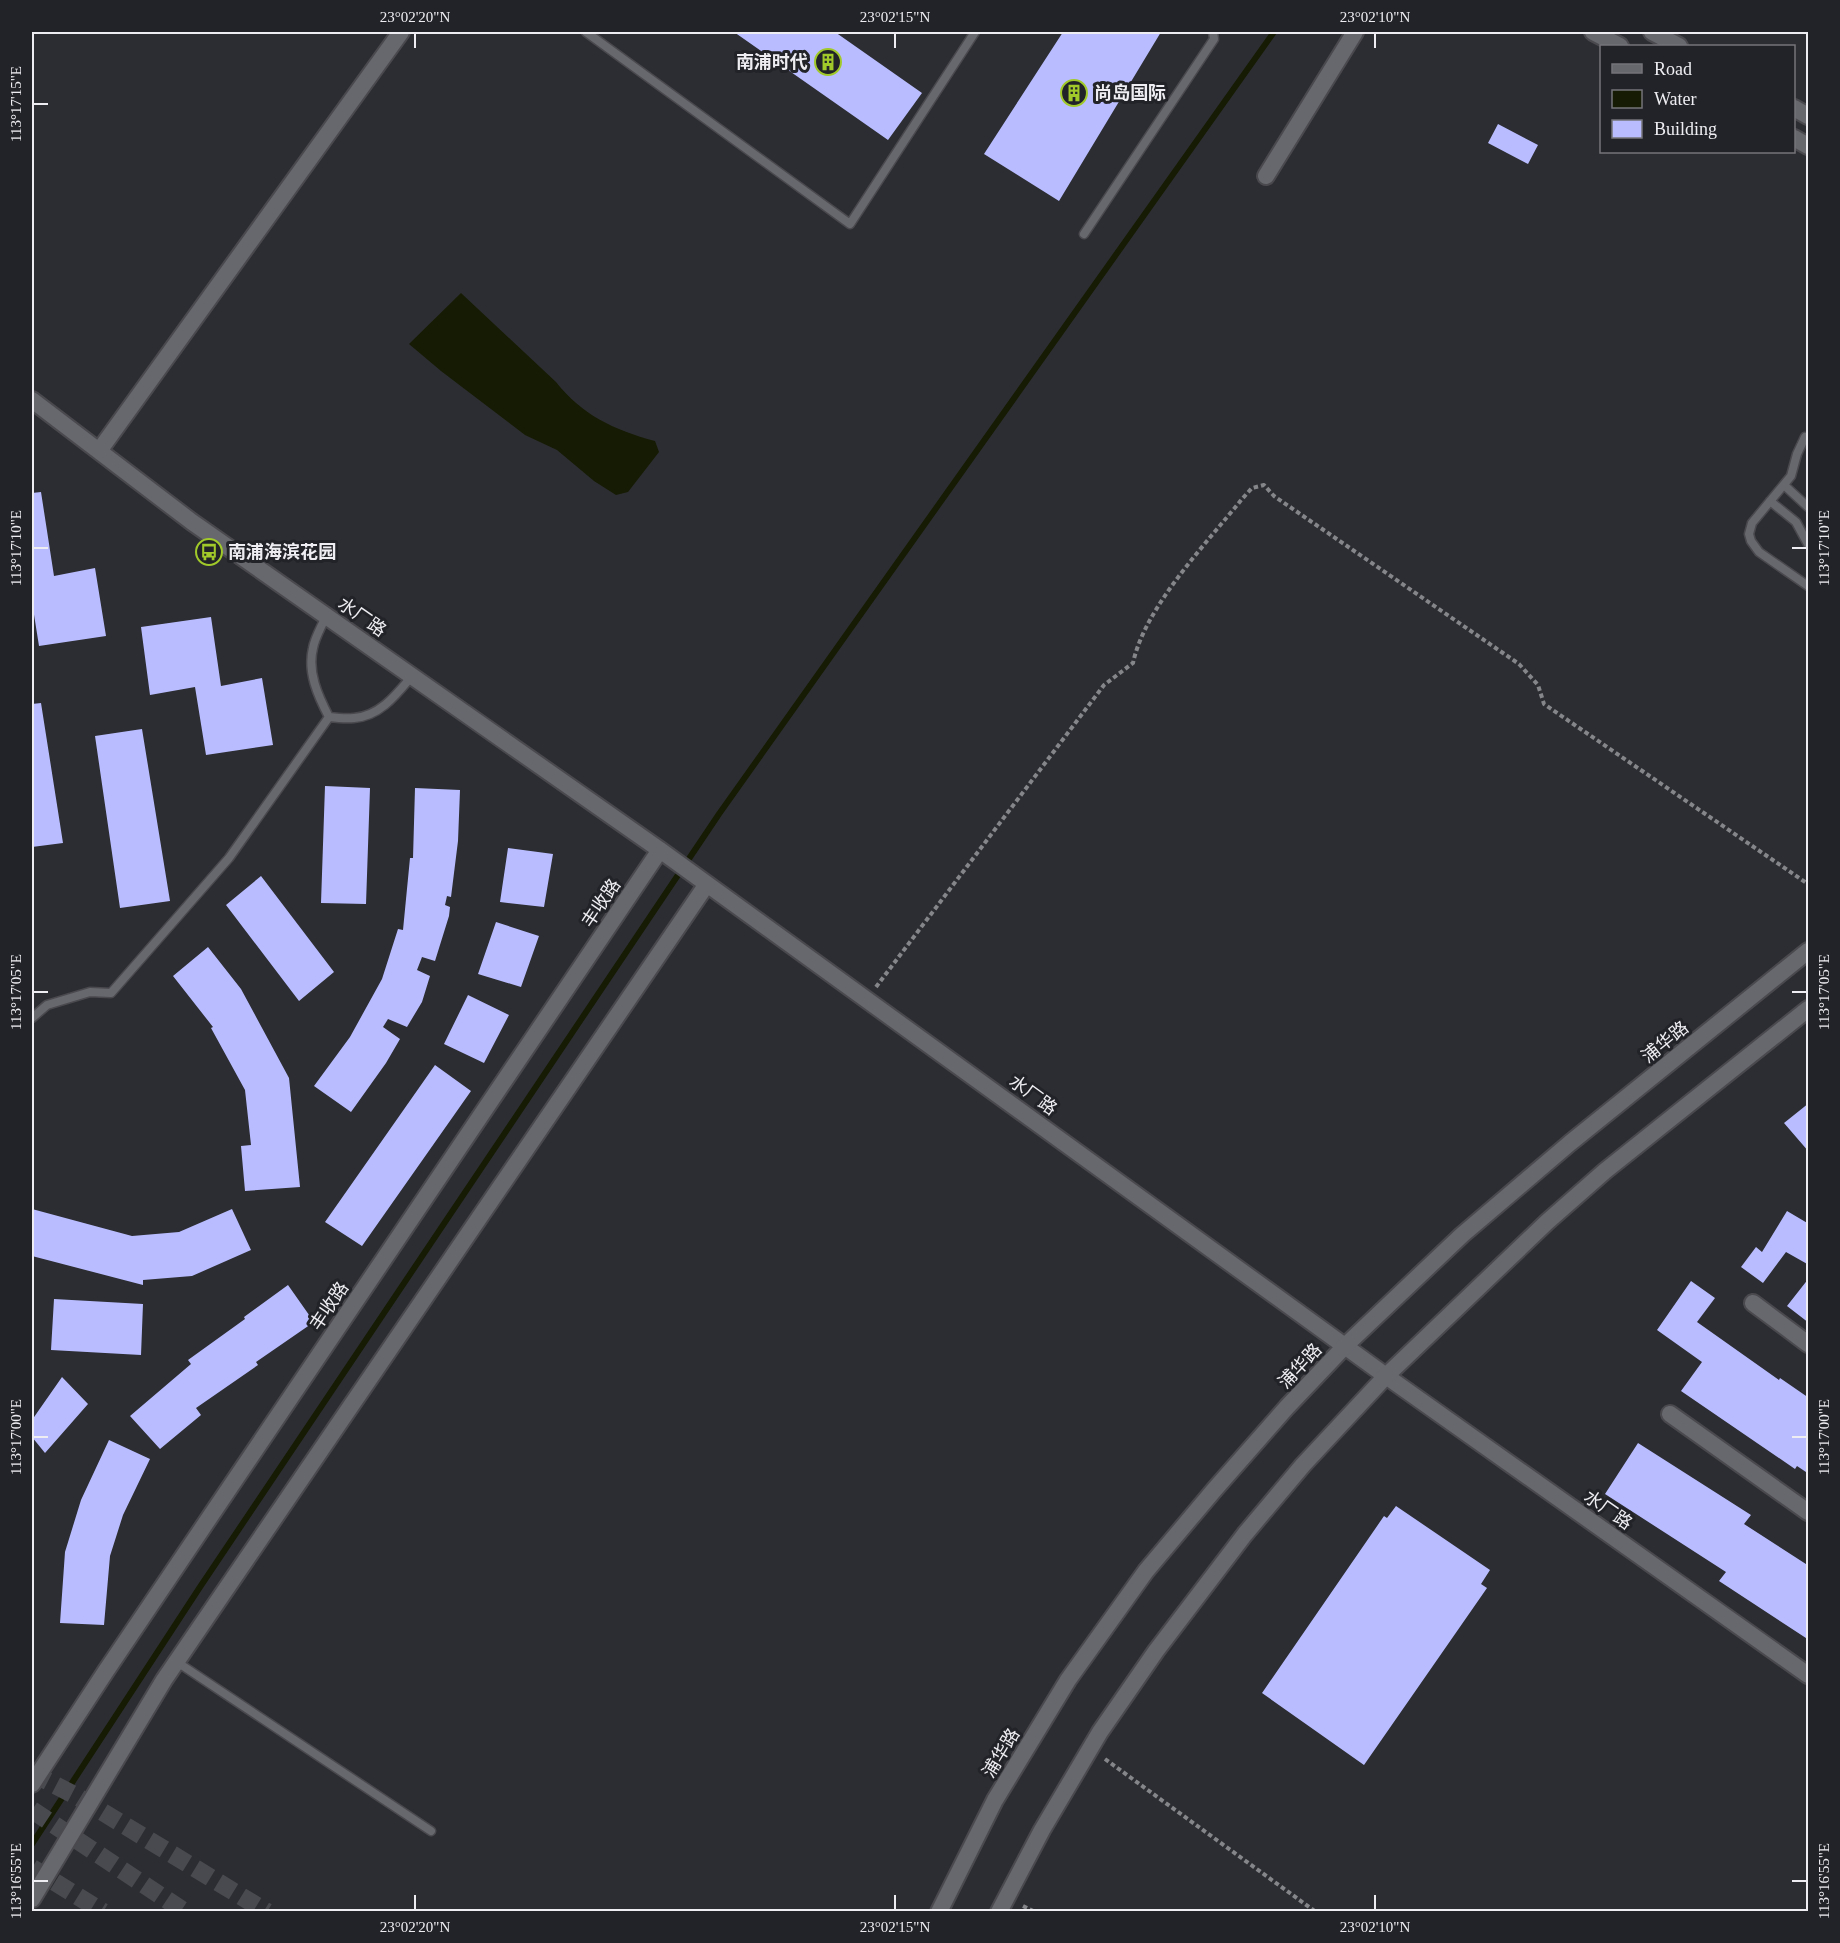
<svg xmlns="http://www.w3.org/2000/svg" width="1840" height="1943" font-family="'Times New Roman','Noto Sans SC',serif">
  <rect width="100%" height="100%" fill="#2c2d32"/>
  <!-- water -->
  <path fill="#151c03" d="M 461,293 L 556,382 C 582,415 614,430 655,441 L 659,452 L 628,492 L 616,495 L 594,481 L 557,450 L 525,435 L 441,371 L 409,344 Z"/>
  <g fill="none" stroke-linecap="round" stroke-linejoin="round">
    <!-- stream -->
    <path stroke="#151c03" stroke-width="6" d="M 32,1844 L 200,1587 L 719,814 L 1274,32"/>
  </g>
  <!-- building -->
  <path fill="#b9bdff" d="M 734,32 L 835,32 L 922,93 L 888,140 Z
    M 1063,32 L 1161,32 L 1059,201 L 984,154 Z
    M 1498,124 L 1538,145 L 1528,164 L 1488,143 Z
    M 41,492 L 54,576 L 95,568 L 106,636 L 39,646 L 32,602 L 32,493 Z
    M 211,617 L 221,686 L 262,678 L 273,745 L 206,755 L 195,687 L 150,695 L 141,627 Z
    M 41,703 L 63,843 L 32,847 L 32,704 Z
    M 142,729 L 170,901 L 120,908 L 95,736 Z
    M 325,786 L 370,788 L 366,904 L 321,903 Z
    M 415,788 L 460,790 L 458,841 L 451,897 L 447,896 L 445,905 L 450,907 L 449,916 L 435,961 L 422,957 L 417,970 L 430,976 L 422,1002 L 407,1027 L 388,1019 L 383,1027 L 400,1039 L 386,1063 L 351,1112 L 314,1086 L 350,1037 L 382,979 L 398,929 L 403,930 L 410,858 L 413,858 Z
    M 508,848 L 553,854 L 544,907 L 500,902 Z
    M 261,876 L 334,972 L 299,1001 L 226,905 Z
    M 496,922 L 539,936 L 521,987 L 478,974 Z
    M 208,947 L 241,989 L 289,1078 L 300,1187 L 245,1191 L 241,1146 L 251,1145 L 245,1090 L 211,1028 L 213,1027 L 173,976 Z
    M 468,995 L 509,1015 L 484,1063 L 444,1044 Z
    M 435,1065 L 471,1091 L 362,1246 L 325,1222 Z
    M 1809,1103 L 1809,1152 L 1784,1123 Z
    M 32,1209 L 132,1236 L 179,1232 L 232,1209 L 251,1250 L 192,1276 L 143,1280 L 143,1285 L 32,1256 Z
    M 1787,1211 L 1809,1224 L 1809,1265 L 1786,1252 L 1763,1283 L 1741,1267 L 1756,1247 L 1762,1252 Z
    M 1809,1278 L 1809,1323 L 1787,1306 Z
    M 1691,1281 L 1715,1298 L 1697,1322 L 1779,1380 L 1780,1378 L 1809,1398 L 1809,1474 L 1797,1466 L 1795,1469 L 1681,1391 L 1702,1362 L 1657,1330 Z
    M 288,1285 L 314,1322 L 256,1362 L 258,1365 L 196,1408 L 201,1415 L 160,1449 L 130,1416 L 191,1364 L 188,1360 L 245,1319 L 244,1317 Z
    M 54,1299 L 143,1304 L 141,1355 L 51,1350 Z
    M 62,1377 L 88,1404 L 45,1453 L 32,1437 L 32,1420 Z
    M 109,1440 L 150,1459 L 123,1515 L 110,1556 L 104,1625 L 60,1623 L 65,1552 L 81,1500 Z
    M 1638,1443 L 1751,1515 L 1744,1524 L 1809,1566 L 1809,1640 L 1719,1581 L 1726,1572 L 1605,1494 Z
    M 1396,1506 L 1490,1570 L 1481,1584 L 1487,1588 L 1364,1765 L 1262,1693 L 1384,1516 L 1387,1518 Z"/>
  <g fill="none" stroke-linecap="round" stroke-linejoin="round">
    <!-- motorway-tunnel -->
    <path stroke="#494a4f" stroke-width="18" stroke-dasharray="18 9" stroke-linecap="butt" d="M 32,1773 L 78,1797 L 267,1912
      M 32,1810 L 185,1912
      M 32,1868 L 103,1912"/>
    <defs>
      <path id="service" d="M 586,32 L 850,224 L 975,32
        M 1084,234 L 1214,39 L 1213,32
        M 1808,439 L 1805,437 L 1797,454 L 1791,476 L 1752,523 L 1749,534 L 1751,541 L 1759,552 L 1808,586
        M 1784,485 L 1808,507
        M 1770,501 L 1796,522 L 1808,544
        M 326,616 C 322,626 315,637 313,648 C 307,672 318,696 329,717
        M 32,1018 L 47,1005 L 90,992 L 111,993 L 229,858 L 329,717 C 337,718 346,719 354,718 C 380,716 396,695 412,676
        M 177,1662 L 431,1831"/>
      <path id="minor" d="M 1266,176 L 1355,32
        M 32,400 L 192,522 L 660,850 L 1386,1376 L 1808,1675
        M 99,451 L 401,32
        M 1753,1303 L 1808,1344
        M 1670,1414 L 1808,1512
        M 32,1784 L 106,1671 L 660,850
        M 32,1899 L 164,1680 L 707,884"/>
      <path id="secondary" d="M 1593,32 L 1620,46
        M 1652,32 L 1679,46
        M 1794,108 L 1808,116
        M 1794,138 L 1808,146
        M 939,1912 L 995,1800 L 1068,1680 L 1146,1571 L 1215,1489 L 1287,1407 L 1345,1346 L 1462,1235 L 1570,1143 L 1808,951
        M 999,1912 L 1042,1830 L 1100,1732 L 1156,1651 L 1245,1534 L 1303,1465 L 1386,1376 L 1547,1222 L 1605,1171 L 1808,1009"/>
    </defs>
    <!-- service casing -->
    <use href="#service" stroke="#49494e" stroke-width="11"/>
    <!-- minor casing -->
    <use href="#minor" stroke="#49494e" stroke-width="20"/>
    <!-- secondary casing -->
    <use href="#secondary" stroke="#49494e" stroke-width="20"/>
    <!-- path -->
    <path stroke="#85868a" stroke-width="4" stroke-dasharray="4.5 3" stroke-linecap="butt" d="M 876,987 L 1104,685 L 1133,663 C 1145,607 1205,545 1242,499 L 1252,488 L 1264,485 L 1274,496 L 1519,664 L 1538,685 L 1544,704 L 1808,884
      M 1105,1759 L 1316,1912
      M 1023,1906 L 1035,1912"/>
    <!-- service -->
    <use href="#service" stroke="#67686e" stroke-width="8"/>
    <!-- minor -->
    <use href="#minor" stroke="#67686e" stroke-width="16"/>
    <!-- secondary -->
    <use href="#secondary" stroke="#67686e" stroke-width="16"/>
  </g>
  <!-- ticks -->
  <path fill="none" stroke="#eeeef2" stroke-width="2" d="M 415,33 L 415,48M 895,33 L 895,48M 1375,33 L 1375,48M 33,104 L 48,104M 33,548 L 48,548M 1792,548 L 1807,548M 33,992 L 48,992M 1792,992 L 1807,992M 33,1437 L 48,1437M 1792,1437 L 1807,1437M 33,1881 L 48,1881M 1792,1881 L 1807,1881M 415,1895 L 415,1910M 895,1895 L 895,1910M 1375,1895 L 1375,1910"/>
  <!-- icons -->
  <defs>
    <symbol id="building-ring" viewBox="-11 -11 22 22"><circle r="9.5" fill="#222328" stroke="#a1c92a" stroke-width="1.5"/><path d="M-4-6H4V6H1V3H-1V6H-4ZM-2.5-4.3h1.7v1.8h-1.7ZM.8-4.3h1.7v1.8H.8ZM-2.5-1h1.7V.8h-1.7ZM.8-1h1.7V.8H.8Z" fill="#a1c92a"/></symbol>
    <symbol id="bus-ring" viewBox="-11 -11 22 22"><circle r="9.5" fill="#222328" stroke="#a1c92a" stroke-width="1.5"/><path d="M-5-6H5V4H4V6H2V4H-2V6H-4V4H-5ZM-3.5-4V0h7V-4ZM-3.5 1.2v1.5H-2V1.2ZM2 1.2v1.5H3.5V1.2Z" fill="#a1c92a"/></symbol>
  </defs>
  <g fill-rule="evenodd">
    <use href="#building-ring" x="813" y="47" width="30" height="30"/>
    <use href="#building-ring" x="1059" y="78" width="30" height="30"/>
    <use href="#bus-ring" x="194" y="537" width="30" height="30"/>
  </g>
  <g text-anchor="middle" dominant-baseline="central" stroke-width="6" stroke-linejoin="round" paint-order="stroke">
    <!-- poi labels -->
    <g font-size="18" font-weight="bold" fill="#eeeef2" stroke="#222328" text-anchor="start">
      <text x="808" y="62" text-anchor="end">南浦时代</text>
      <text x="1094" y="93">尚岛国际</text>
      <text x="228" y="552">南浦海滨花园</text>
    </g>
    <!-- street labels -->
    <g font-size="18" fill="#eeeef2" stroke="#222328">
      <text transform="translate(362 617) rotate(35)">水厂路</text>
      <text transform="translate(601 903) rotate(-56)">丰收路</text>
      <text transform="translate(1665 1042) rotate(-39)">浦华路</text>
      <text transform="translate(1033 1095) rotate(36)">水厂路</text>
      <text transform="translate(329 1306) rotate(-56)">丰收路</text>
      <text transform="translate(1300 1366) rotate(-47)">浦华路</text>
      <text transform="translate(1608 1510) rotate(35)">水厂路</text>
      <text transform="translate(1001 1753) rotate(-59)">浦华路</text>
    </g>
  </g>
  <!-- border -->
  <rect width="1840" height="1943" fill="none" stroke="#222328" stroke-width="66"/>
  <!-- legend -->
  <rect x="1600" y="45" width="195" height="108" fill="#222328" stroke="#747479" stroke-width="1.5"/>
  <rect x="1612" y="64" width="30" height="9" fill="#67686e" stroke="#747479" stroke-width="1.5"/>
  <text x="1654" y="75" font-size="18" fill="#eeeef2">Road</text>
  <rect x="1612" y="90" width="30" height="18" fill="#151c03" stroke="#747479" stroke-width="1.5"/>
  <text x="1654" y="105" font-size="18" fill="#eeeef2">Water</text>
  <rect x="1612" y="120" width="30" height="18" fill="#b9bdff" stroke="#747479" stroke-width="1.5"/>
  <text x="1654" y="135" font-size="18" fill="#eeeef2">Building</text>
  <rect x="33" y="33" width="1774" height="1877" fill="none" stroke="#eeeef2" stroke-width="2"/>
  <g font-size="15" text-anchor="middle" fill="#eeeef2">
    <text x="415" y="22">23°02'20"N</text>
    <text x="895" y="22">23°02'15"N</text>
    <text x="1375" y="22">23°02'10"N</text>
    <text transform="translate(16 104) rotate(-90)" y="5">113°17'15"E</text>
    <text transform="translate(1824 548) rotate(-90)" y="5">113°17'10"E</text>
    <text transform="translate(16 548) rotate(-90)" y="5">113°17'10"E</text>
    <text transform="translate(1824 992) rotate(-90)" y="5">113°17'05"E</text>
    <text transform="translate(16 992) rotate(-90)" y="5">113°17'05"E</text>
    <text transform="translate(1824 1437) rotate(-90)" y="5">113°17'00"E</text>
    <text transform="translate(16 1437) rotate(-90)" y="5">113°17'00"E</text>
    <text transform="translate(1824 1881) rotate(-90)" y="5">113°16'55"E</text>
    <text transform="translate(16 1881) rotate(-90)" y="5">113°16'55"E</text>
    <text x="415" y="1932">23°02'20"N</text>
    <text x="895" y="1932">23°02'15"N</text>
    <text x="1375" y="1932">23°02'10"N</text>
  </g>
</svg>
